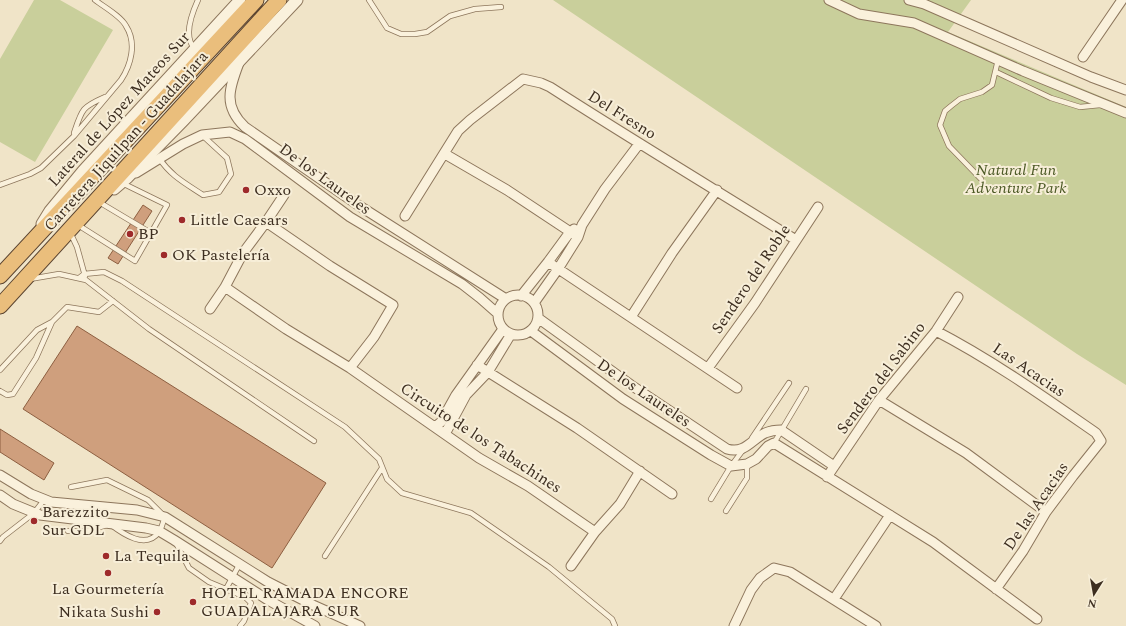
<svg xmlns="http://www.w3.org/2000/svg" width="1126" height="626" font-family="Spectral,serif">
  <rect width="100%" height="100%" fill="#f0e4c8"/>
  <!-- green -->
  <path fill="#c9cf9b" d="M 34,0 L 60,0 L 113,30 L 35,162 L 0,142 L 0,59 Z
    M 553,0 L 971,0 L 948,32 L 1126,107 L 1126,385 L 1077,354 Z"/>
  <!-- building -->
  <path fill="#cf9f7d" stroke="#8d5f41" d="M 143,205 L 152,211 L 118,264 L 108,258 Z
    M 77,326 L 326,483 L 272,568 L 23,409 Z
    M 0,429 L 54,463 L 44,480 L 0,452 Z"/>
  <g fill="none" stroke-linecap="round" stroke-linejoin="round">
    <defs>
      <path id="service" d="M 369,0 L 387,28 L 401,34 L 415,34 L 427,32 L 450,16 L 475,9 L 501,7
        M 195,49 C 183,37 192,13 198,0
        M 996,72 L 1051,98 L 1080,107 L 1100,105
        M 74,133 C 82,109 82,107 105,97
        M 159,158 C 171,176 185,183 203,195 L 219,192 L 231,174 L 227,158 L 202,135
        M 981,179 L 949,146 L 940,125 L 945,111 L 951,106 L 960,99 L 982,92 L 992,85 L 998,60
        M 122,183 L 167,205 L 151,233
        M 0,185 L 30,174 L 41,168 L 74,136 L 121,80 C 131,65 137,43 126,26 C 121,16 104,7 95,0
        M 78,225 L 135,261 L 151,233 L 99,202
        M 70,232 L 77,247 L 85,276
        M 79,278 L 84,274 L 104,272 L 122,281 L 345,427 L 379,459 L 387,479 L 402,493 L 471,513 L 549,567 L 612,619 L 615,626
        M 30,279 L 59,274 L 86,280 L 149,329 L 314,441
        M 0,370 L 37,330 L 52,322
        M 0,391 L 7,395 L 13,394 L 36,358 L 52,322 L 67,307 L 99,312 L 113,301
        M 752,438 L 789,383
        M 774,443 L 806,389
        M 711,499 L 731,466 L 743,450
        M 726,511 L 747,478 L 747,464
        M 68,531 L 87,531 L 110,524 C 123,534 146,550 159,532 C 162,528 163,521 165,517 L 148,500 L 107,480 L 71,487
        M 0,541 L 3,537 L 34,513 L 44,500
        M 176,543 L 189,568 L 209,582 L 245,597 L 251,603 L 244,621 L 240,626
        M 325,556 L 382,468
        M 226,589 L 239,565"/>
      <path id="minor" d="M 829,0 L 859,14 L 914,23 L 1023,71 L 1126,113
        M 909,0 L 924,4 L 1091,77 L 1126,90
        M 1083,57 L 1122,0
        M 239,63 C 229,89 223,106 245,127 L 358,205 L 506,299
        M 445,154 L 507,190 L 578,237
        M 136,173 L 183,144 L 202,135 L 230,132 L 245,139 L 350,217 L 462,284 L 480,298 L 497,313
        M 405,216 L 458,131 L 470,120 L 523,79 L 541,83 L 550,87 C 631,139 714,189 796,240
        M 266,222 L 330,266 L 393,305 L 374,337 L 350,368
        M 548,262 L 737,388
        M 225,287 L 286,329 L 350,368 L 479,458 L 528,486 L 595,532
        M498 315a20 20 0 1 1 40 0a20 20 0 1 1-40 0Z
        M 521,296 L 548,262 L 570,232 L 574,229
        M 534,303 L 558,269 L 578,237 L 582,225 L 605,189 L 639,144
        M 210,309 L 225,287 L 243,253 L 266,222 L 284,195
        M 631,317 L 672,253 L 717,190
        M 538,318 L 631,385 L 727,449 C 745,454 751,440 765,433 C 770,431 775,430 781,430 L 834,466
        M 531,331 L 623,399 L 711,455 L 731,466 L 747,464 L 756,459 L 768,446 L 774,443 L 933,542 L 1037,619
        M 936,331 C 992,360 1044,397 1096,433 L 1101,441 L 1073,476 L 1046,512 L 1023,551 L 996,589
        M 477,365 L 577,428 L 672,494
        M 708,368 L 755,303 L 818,207
        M 879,400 L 966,453 L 1046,512
        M 435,427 L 441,422 L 456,395 L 503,329
        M 445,434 L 466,395 L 488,372 L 511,334
        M 0,475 L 31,494 L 51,502 L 137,510 L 165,517 L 268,582 L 313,605 L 360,626
        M 827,477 L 879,400 L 936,331 L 958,297
        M 0,495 L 13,504 L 40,515 L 146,528 L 159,531 L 174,540 L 268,600 L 315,626
        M 571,566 L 595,532 L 620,504 L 640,471
        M 834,599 L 890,515
        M 734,626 L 751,590 L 760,578 L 774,568 L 790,572 L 876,626"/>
      <path id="tertiary" d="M 114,189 L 128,177 L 183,121 L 297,0
        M 42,224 L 50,211 L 83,171 L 240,0"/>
      <path id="trunk" d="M 0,276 L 256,0
        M 0,306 L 279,0"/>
    </defs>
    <!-- service casing -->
    <use href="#service" stroke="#8d765c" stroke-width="6"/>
    <!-- minor casing -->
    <use href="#minor" stroke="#8d765c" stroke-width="11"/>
    <!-- tertiary casing -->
    <use href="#tertiary" stroke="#8d765c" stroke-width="13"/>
    <!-- trunk casing -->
    <use href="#trunk" stroke="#5b4430" stroke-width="17"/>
    <!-- service -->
    <use href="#service" stroke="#faf1dc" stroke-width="4.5"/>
    <!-- minor -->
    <use href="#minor" stroke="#faf1dc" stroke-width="9"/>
    <!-- tertiary -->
    <use href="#tertiary" stroke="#faf1dc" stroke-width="11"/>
    <!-- trunk -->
    <use href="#trunk" stroke="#eabe7c" stroke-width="15"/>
  </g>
  <!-- markers -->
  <g fill="#9e2a2b" stroke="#f7eed8" stroke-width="1.5">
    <circle cx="246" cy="190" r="4"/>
    <circle cx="182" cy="220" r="4"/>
    <circle cx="130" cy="234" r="4"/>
    <circle cx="164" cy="255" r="4"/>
    <circle cx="34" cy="521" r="4"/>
    <circle cx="106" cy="556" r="4"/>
    <circle cx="108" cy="573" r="4"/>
    <circle cx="193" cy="602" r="4"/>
    <circle cx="157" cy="612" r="4"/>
  </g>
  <g text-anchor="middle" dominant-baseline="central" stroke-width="4" stroke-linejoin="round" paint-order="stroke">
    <!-- street labels -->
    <g font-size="16" fill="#3d2e20" stroke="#f7eed8">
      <text transform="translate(119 109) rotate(-48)">Lateral de López Mateos Sur</text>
      <text transform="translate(622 115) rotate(32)">Del Fresno</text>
      <text transform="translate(126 141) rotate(-48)">Carretera Jiquilpan - Guadalajara</text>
      <text transform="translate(325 179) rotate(36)">De los Laureles</text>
      <text transform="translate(751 279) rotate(-56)">Sendero del Roble</text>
      <text transform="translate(1029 370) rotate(34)">Las Acacias</text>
      <text transform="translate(881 378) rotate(-53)">Sendero del Sabino</text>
      <text transform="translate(644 393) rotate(34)">De los Laureles</text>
      <text transform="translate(481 438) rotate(33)">Circuito de los Tabachines</text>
      <text transform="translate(1036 506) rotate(-56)">De las Acacias</text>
    </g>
    <!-- park labels -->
    <g font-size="16" font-style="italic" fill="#4d5a26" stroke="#f7eed8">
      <text x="1016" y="170">Natural Fun<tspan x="1016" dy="18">Adventure Park</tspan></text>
    </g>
    <!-- poi labels -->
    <g font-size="16" fill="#3d2e20" stroke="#f7eed8" text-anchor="start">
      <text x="254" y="190">Oxxo</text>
      <text x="190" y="220">Little Caesars</text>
      <text x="138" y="234">BP</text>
      <text x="172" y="255">OK Pastelería</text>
      <text x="42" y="512">Barezzito<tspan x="42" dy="18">Sur GDL</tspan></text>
      <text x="114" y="556">La Tequila</text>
      <text x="108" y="589" text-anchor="middle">La Gourmetería</text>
      <text x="201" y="593">HOTEL RAMADA ENCORE<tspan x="201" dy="18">GUADALAJARA SUR</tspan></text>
      <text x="149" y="612" text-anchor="end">Nikata Sushi</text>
    </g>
  </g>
  <!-- north arrow -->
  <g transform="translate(1094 594) rotate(191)" stroke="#f7eed8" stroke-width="3" paint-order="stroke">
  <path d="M0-3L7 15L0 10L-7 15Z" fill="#3d2e20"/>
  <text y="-6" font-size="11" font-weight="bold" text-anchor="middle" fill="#3d2e20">N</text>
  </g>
</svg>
